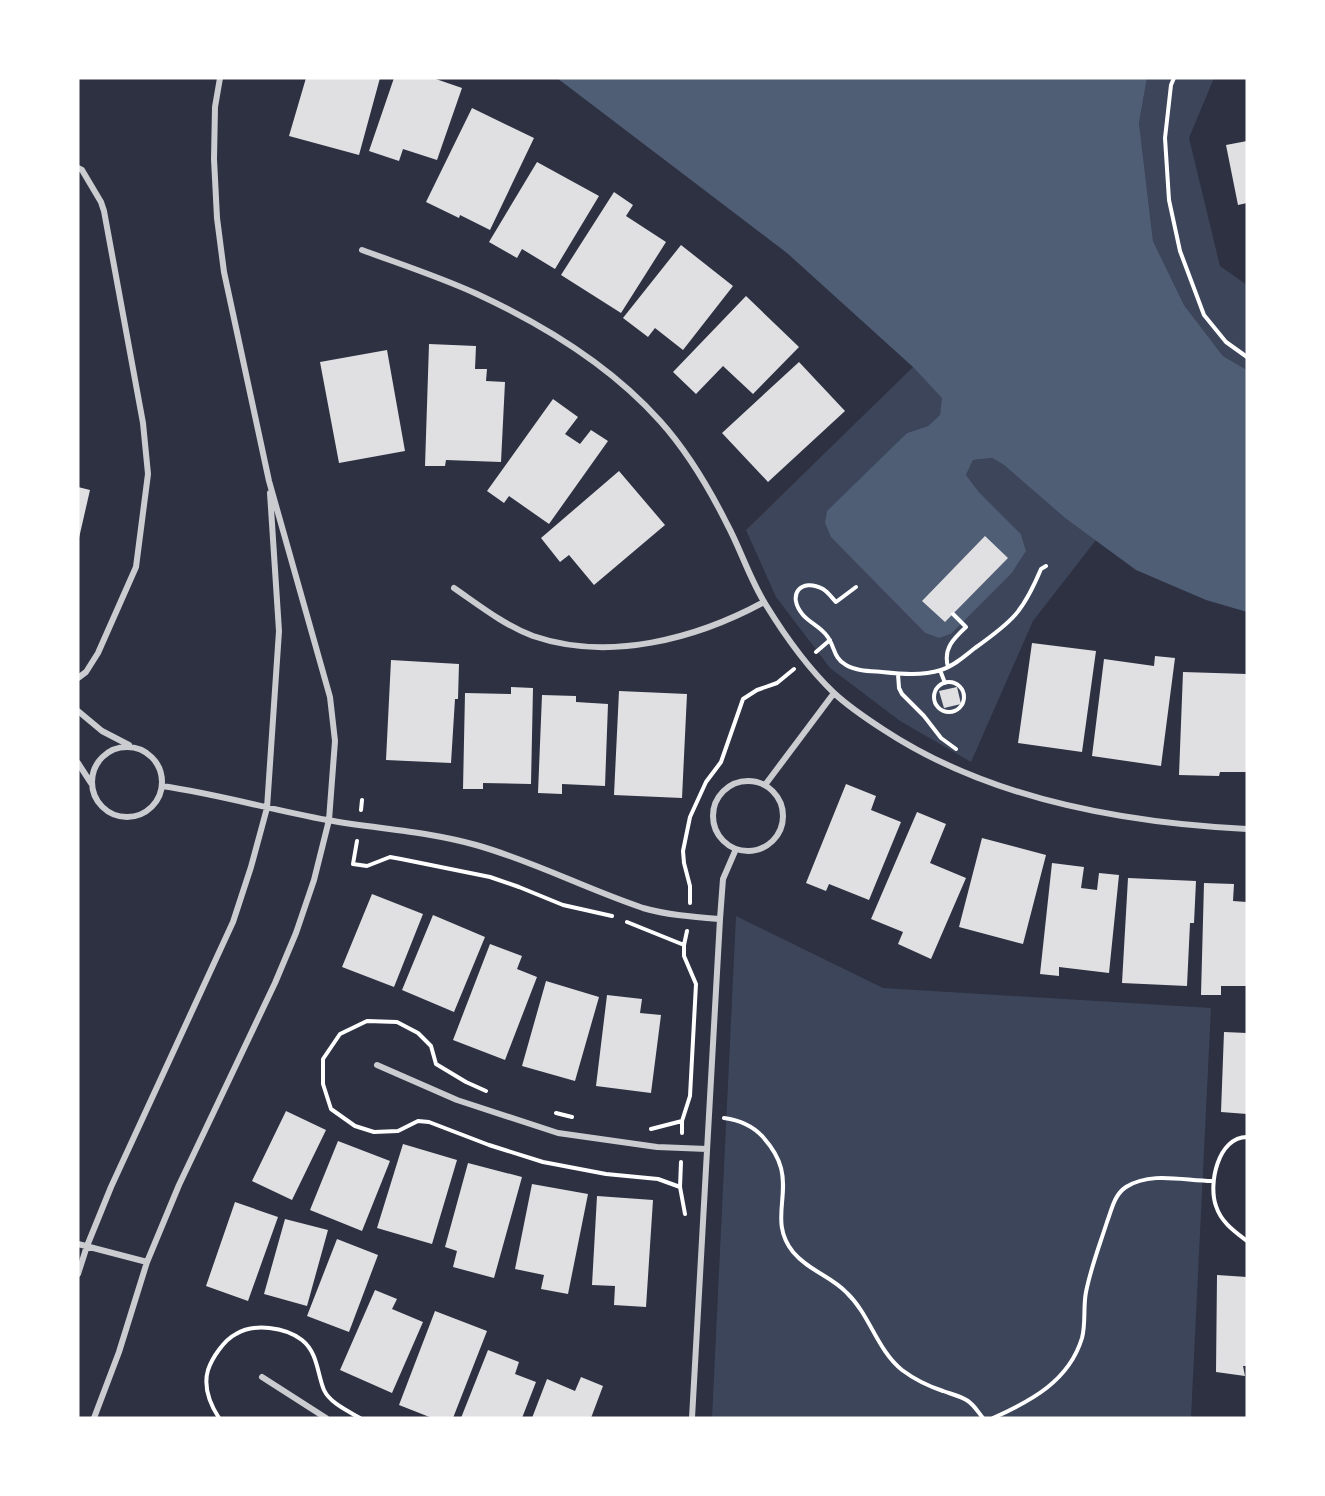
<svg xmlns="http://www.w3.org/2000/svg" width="1325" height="1496" font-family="'DM Sans',sans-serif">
  <rect width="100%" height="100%" fill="#2d3142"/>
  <!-- green -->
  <path fill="#3c4559" d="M 1147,78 L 1214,78 L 1189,138 L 1220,266 L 1247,285 L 1247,370 L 1223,356 L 1184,305 L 1153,241 L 1139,123 Z
    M 913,367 L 943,398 L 940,415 L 928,426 L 907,433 L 825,523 L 832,537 L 925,633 L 939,638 L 951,634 L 1012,573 L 1026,551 L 1021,534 L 979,492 L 966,475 L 973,460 L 992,458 L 1004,465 L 1065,518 L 1096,540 L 1033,621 L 971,762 L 900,721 L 830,668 L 776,597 L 746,530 Z
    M 736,916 L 883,988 L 1211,1008 L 1191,1418 L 712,1418 Z"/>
  <!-- water -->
  <path fill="#4f5d75" d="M 557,78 L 1147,78 L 1139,123 L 1153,241 L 1184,305 L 1223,356 L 1247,370 L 1247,612 L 1206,600 L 1136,570 L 1065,518 L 1004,465 L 992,458 L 973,460 L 966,475 L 979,492 L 1021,534 L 1026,551 L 1012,573 L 951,634 L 939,638 L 925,633 L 831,537 L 825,523 L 827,511 L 907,433 L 928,426 L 940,415 L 942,398 L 913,367 L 787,253 Z"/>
  <!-- building -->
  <path fill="#e0e0e3" d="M 306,78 L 380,78 L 359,155 L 289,136 Z
    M 394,78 L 433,78 L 462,88 L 437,160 L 403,149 L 399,161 L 369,151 Z
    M 472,108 L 534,138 L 490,230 L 460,215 L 459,218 L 426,202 Z
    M 1247,141 L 1247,203 L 1238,205 L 1226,145 Z
    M 537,162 L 599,196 L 555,269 L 522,249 L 517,258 L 489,242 Z
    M 614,192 L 633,205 L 626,216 L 666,242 L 621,313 L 561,275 Z
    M 681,245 L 733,286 L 683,350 L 655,328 L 648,337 L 623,318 Z
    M 746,296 L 799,347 L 753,394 L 723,366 L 696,394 L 673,372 Z
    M 429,344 L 476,346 L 475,369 L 487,369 L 486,381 L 505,382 L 501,462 L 446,460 L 445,466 L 425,466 Z
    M 387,350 L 405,451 L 339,463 L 320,362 Z
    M 799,362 L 845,411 L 768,482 L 722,433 Z
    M 553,399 L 578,417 L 565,434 L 580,444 L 591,430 L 608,441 L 549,524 L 509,496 L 504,503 L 487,491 Z
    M 619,471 L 665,525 L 594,585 L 569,555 L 560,562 L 541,538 Z
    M 78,487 L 90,490 L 79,538 L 78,538 Z
    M 985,536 L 1008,558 L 945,622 L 922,601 Z
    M 1032,643 L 1096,651 L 1082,752 L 1018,743 Z
    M 1155,656 L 1175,658 L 1161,766 L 1092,756 L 1104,659 L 1154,666 Z
    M 391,660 L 459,664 L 458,699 L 455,699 L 451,763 L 386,760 Z
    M 1183,672 L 1247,674 L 1246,772 L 1220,772 L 1219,776 L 1179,775 Z
    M 511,687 L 533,688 L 531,784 L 483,783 L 483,789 L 463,789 L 465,693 L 511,694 Z
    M 957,687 L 961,704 L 944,708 L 939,691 Z
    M 619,691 L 687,694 L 682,798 L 614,795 Z
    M 542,695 L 576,696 L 576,702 L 608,704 L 605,786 L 562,784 L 562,794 L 538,793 Z
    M 846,784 L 876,796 L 871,810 L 901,822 L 869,900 L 829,884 L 826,891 L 806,883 Z
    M 917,812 L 946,824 L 930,863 L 966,878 L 931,959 L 898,944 L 903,932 L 871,919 Z
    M 982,838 L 1046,855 L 1023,944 L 959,927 Z
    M 1052,863 L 1084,867 L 1081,888 L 1097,890 L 1099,873 L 1119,875 L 1109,973 L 1059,967 L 1059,976 L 1040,974 Z
    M 1128,878 L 1196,881 L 1194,923 L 1190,923 L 1187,986 L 1122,983 Z
    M 1204,883 L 1234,884 L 1233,901 L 1247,902 L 1247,986 L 1221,986 L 1221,995 L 1201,995 Z
    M 372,894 L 423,914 L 394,987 L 342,967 Z
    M 433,915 L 485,937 L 454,1012 L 402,990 Z
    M 490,944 L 522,956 L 517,969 L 537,977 L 505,1060 L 453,1040 Z
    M 546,981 L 599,997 L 575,1081 L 522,1066 Z
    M 607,995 L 642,999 L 640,1013 L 661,1015 L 651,1093 L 596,1086 Z
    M 1224,1032 L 1247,1033 L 1247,1114 L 1221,1112 Z
    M 286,1111 L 326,1130 L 292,1200 L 252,1181 Z
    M 338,1141 L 390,1161 L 362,1231 L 310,1210 Z
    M 403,1144 L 457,1160 L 432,1244 L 377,1228 Z
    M 468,1163 L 522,1177 L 494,1278 L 453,1267 L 457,1251 L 445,1247 Z
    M 532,1184 L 588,1194 L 568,1294 L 541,1289 L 544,1275 L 515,1269 Z
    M 597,1196 L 653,1200 L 646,1307 L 614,1305 L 615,1286 L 592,1285 Z
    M 235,1202 L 278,1217 L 248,1301 L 206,1286 Z
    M 285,1219 L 328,1230 L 307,1306 L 264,1294 Z
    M 337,1239 L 378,1255 L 349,1332 L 307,1316 Z
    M 1217,1275 L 1247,1277 L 1247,1366 L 1243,1366 L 1245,1376 L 1216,1372 Z
    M 375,1290 L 397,1299 L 392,1309 L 423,1322 L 392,1393 L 340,1370 Z
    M 435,1311 L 487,1331 L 453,1418 L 432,1418 L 399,1405 Z
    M 488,1350 L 519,1362 L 515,1374 L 536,1382 L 522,1418 L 461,1418 Z
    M 581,1377 L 603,1386 L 591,1418 L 532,1418 L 547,1379 L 575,1391 Z"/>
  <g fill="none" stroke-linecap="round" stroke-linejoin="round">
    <!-- path -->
    <path stroke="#fff" stroke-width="4" d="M 1174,78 L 1171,85 L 1165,138 L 1169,200 L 1180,251 L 1204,315 L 1226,342 L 1247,357
      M 856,587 L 836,602 C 832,598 828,592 823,589 C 801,577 786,595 803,615 C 810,623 821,627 827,636 C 835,646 833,658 846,665 C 856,671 870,671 882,672 C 901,674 922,676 941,670 C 954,666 965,656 975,648 C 1013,621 1023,612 1041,569 L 1046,566
      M 816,652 L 830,640
      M 948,667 C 943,649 953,639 966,627 L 953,614
      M 940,670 L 945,683
      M 898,674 L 899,688 L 902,694 L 924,716 L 941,738 L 956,749
      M934 697a15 15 0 1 1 30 0a15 15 0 1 1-30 0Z
      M 361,810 L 362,800
      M 357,841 L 353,864 L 367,866 L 390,857 L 401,859 L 490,877 L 519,887 L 563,905 L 612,916
      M 690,903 L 690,886 L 684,863 L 683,851 L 690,817 L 706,782 L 721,762 L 743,699 L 757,690 L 777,683 L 794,669
      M 627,922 L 684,945 L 684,956 L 696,984 L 690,1096 L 682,1121 L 682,1133
      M 684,945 L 687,931
      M 486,1091 L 466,1082 L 436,1064 L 431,1046 L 418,1033 L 397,1022 L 367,1021 L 340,1034 L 323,1059 L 323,1084 L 331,1109 L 355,1126 L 374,1132 L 398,1131 L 418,1121 L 429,1122 L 489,1145 L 543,1162 L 606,1174 L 658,1179 L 680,1187
      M 556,1113 L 572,1117
      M 724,1118 C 739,1120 752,1125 763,1137 C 771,1146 778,1156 781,1168 C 789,1198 770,1223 793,1252 C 809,1271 831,1276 847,1293 C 870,1315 877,1350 902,1370 C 914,1379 928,1386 943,1391 C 951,1394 961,1396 968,1401 C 974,1405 978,1412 983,1418
      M 651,1129 L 682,1121
      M 1247,1137 C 1218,1137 1208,1184 1216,1206 C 1221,1222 1234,1231 1247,1241
      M 681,1162 L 680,1187 L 685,1214
      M 219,1418 C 210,1404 203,1387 208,1370 C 212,1358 224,1340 236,1334 C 254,1323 285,1327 302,1340 C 318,1353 317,1373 324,1390 C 330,1403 348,1411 360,1418
      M 993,1418 C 1031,1401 1069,1381 1082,1338 C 1086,1323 1083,1307 1086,1292 C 1091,1267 1099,1247 1107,1222 C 1112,1209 1114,1195 1126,1187 C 1151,1171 1185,1181 1212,1181"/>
    <!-- minor -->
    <path stroke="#caccd0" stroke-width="6" d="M 78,168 L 82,170 L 101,202 L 104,211 L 143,423 L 148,474 L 136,567 L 98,653 L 86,672 L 78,678
      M 362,250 C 400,264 440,277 477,294 C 544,325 610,365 660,421 C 687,451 709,488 727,524 C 741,550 750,580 766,605 C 785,636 808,668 834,693 C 849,707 867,719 884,730 C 989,799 1123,823 1247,829
      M 454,588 C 480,606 504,625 533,636 C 609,662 696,639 764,602
      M 78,711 L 102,731 L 129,745
      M92 782a35 35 0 1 1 70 0a35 35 0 1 1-70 0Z
      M 78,763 L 91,783
      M713 816a35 35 0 1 1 70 0a35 35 0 1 1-70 0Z
      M 765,785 L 834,693
      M 162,786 C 218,794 272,810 327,820 C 377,829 427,831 476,845 C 533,861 586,889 643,908 C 667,915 694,917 720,919
      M 377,1065 L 457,1100 L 558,1133 L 657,1147 L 707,1149
      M 78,1244 L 147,1262
      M 78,1274 L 87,1246 L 111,1187 L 233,922 L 251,867 L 267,808 L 279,631 L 270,493
      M 262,1377 L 326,1418
      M 94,1418 L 119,1352 L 147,1262 L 179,1185 L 275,983 L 296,933 L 314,880 L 329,820 L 335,741 L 330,697 L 269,481 L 224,272 L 217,218 L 214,159 L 215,107 L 220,78
      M 692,1418 L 720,919 L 723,879 L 736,849"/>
  </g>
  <!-- border -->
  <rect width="1325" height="1496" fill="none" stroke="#ffffff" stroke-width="159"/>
</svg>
